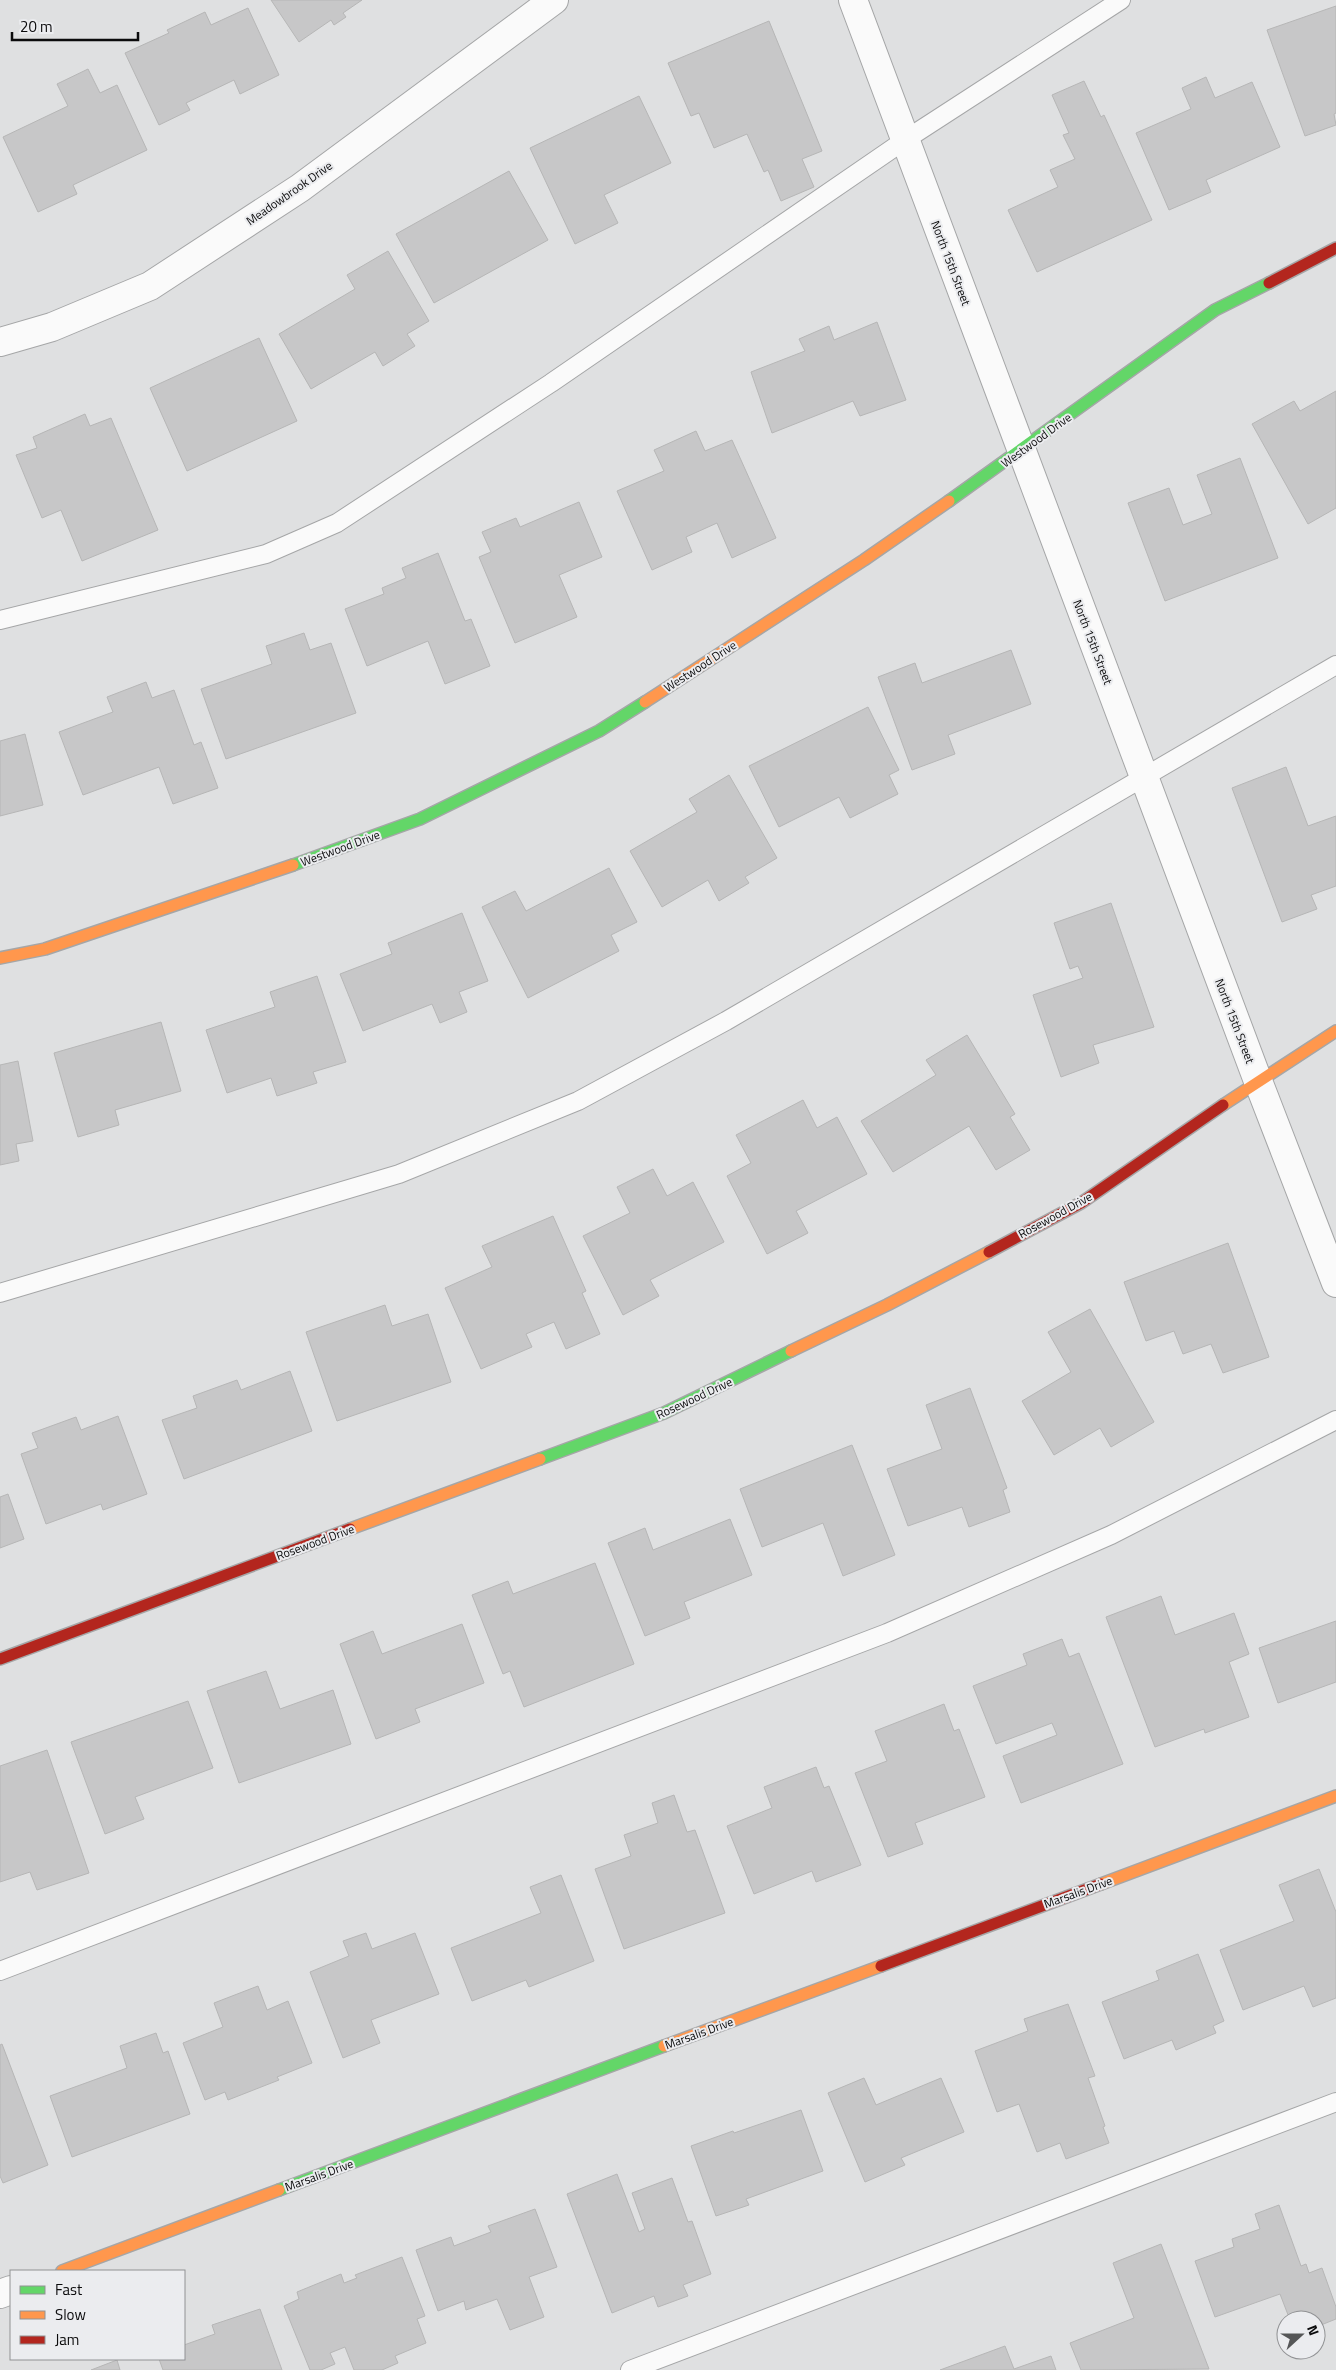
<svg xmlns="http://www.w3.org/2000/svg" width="1336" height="2370" font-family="'Titillium Web',sans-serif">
  <rect width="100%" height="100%" fill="#dfe0e1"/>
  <!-- building -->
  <path fill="#c7c7c8" stroke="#b6b6b6" d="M 271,0 L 362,0 L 343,13 L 346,17 L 334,25 L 331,20 L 299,42 Z
    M 1336,6 L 1336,113 L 1334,114 L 1336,125 L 1305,136 L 1267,30 Z
    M 248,8 L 279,75 L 240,94 L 234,80 L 186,103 L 190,110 L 159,125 L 125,53 L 169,33 L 167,30 L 205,12 L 211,25 Z
    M 769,21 L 822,151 L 802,159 L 814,187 L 781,201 L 768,170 L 764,172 L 747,134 L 714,148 L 699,113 L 691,116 L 668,63 Z
    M 88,69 L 100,93 L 117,85 L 147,150 L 73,185 L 77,194 L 38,212 L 3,137 L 68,106 L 57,84 Z
    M 1206,77 L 1215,98 L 1252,82 L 1280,147 L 1206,180 L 1211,192 L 1169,210 L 1136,133 L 1191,109 L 1182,88 Z
    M 1084,81 L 1101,117 L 1104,115 L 1152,220 L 1037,272 L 1008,210 L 1058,187 L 1050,170 L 1075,159 L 1063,135 L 1069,133 L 1052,95 Z
    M 639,96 L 671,163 L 604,195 L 618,223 L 575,244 L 530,148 Z
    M 509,171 L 548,240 L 434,303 L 396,234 Z
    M 388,251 L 429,321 L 407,334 L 415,346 L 383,366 L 375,352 L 311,389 L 279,334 L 355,289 L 347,275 Z
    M 877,322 L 906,400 L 860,416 L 853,401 L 772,433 L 751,372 L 805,351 L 799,339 L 829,326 L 834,340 Z
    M 259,338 L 297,421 L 187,471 L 150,388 Z
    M 1336,391 L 1336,508 L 1308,524 L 1252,424 L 1294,401 L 1300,411 Z
    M 85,414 L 90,426 L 111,418 L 158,530 L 82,561 L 61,510 L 42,518 L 16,455 L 37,448 L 33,437 Z
    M 696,431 L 705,451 L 732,440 L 776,538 L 732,558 L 717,523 L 686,537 L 692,552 L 652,570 L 617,491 L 664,471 L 654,450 Z
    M 1240,458 L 1278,558 L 1165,601 L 1128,503 L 1169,488 L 1183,525 L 1212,514 L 1197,475 Z
    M 579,502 L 602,557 L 559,575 L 577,617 L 515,643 L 479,557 L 491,552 L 482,532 L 516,518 L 520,527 Z
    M 438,553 L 465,621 L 471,619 L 490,666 L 445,684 L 428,641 L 367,666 L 345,609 L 384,594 L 382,588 L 406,578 L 402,568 Z
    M 304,633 L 310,650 L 331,643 L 356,713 L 226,759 L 201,689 L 272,664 L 266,646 Z
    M 1011,650 L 1031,704 L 948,735 L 955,754 L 912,770 L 878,677 L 915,663 L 922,683 Z
    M 146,682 L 152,698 L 174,690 L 194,745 L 201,742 L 218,788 L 173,804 L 159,767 L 83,795 L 59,732 L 113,712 L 107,697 Z
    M 868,707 L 899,770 L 889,775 L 898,794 L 850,818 L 839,797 L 779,827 L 749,766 Z
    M 25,734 L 43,805 L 0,816 L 0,741 Z
    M 1286,767 L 1308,826 L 1336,816 L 1336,886 L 1311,895 L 1317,909 L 1282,922 L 1232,788 Z
    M 729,775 L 777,858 L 745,877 L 749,883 L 719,901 L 708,880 L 662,907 L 630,851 L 697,812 L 689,799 Z
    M 609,868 L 637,922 L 611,935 L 619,951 L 528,998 L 482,907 L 515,891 L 526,911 Z
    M 1111,903 L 1154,1027 L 1093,1045 L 1099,1063 L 1061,1077 L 1033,995 L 1083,978 L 1078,966 L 1070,969 L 1054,923 Z
    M 462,913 L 488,981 L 459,992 L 467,1012 L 440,1023 L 432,1004 L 363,1031 L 340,974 L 392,954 L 388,943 Z
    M 317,976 L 346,1062 L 313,1072 L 317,1083 L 277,1096 L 271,1078 L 227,1093 L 206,1030 L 275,1007 L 270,992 Z
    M 161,1022 L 181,1091 L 115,1110 L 119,1125 L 78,1137 L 54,1053 Z
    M 967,1035 L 1015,1114 L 1010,1117 L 1030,1150 L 996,1170 L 969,1126 L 893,1172 L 861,1121 L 936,1075 L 926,1060 Z
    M 18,1061 L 33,1141 L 16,1144 L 19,1161 L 0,1165 L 0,1065 Z
    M 803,1100 L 817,1128 L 837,1117 L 867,1174 L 796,1211 L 808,1233 L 767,1254 L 727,1176 L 751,1163 L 736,1135 Z
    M 653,1169 L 667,1196 L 693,1182 L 724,1242 L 650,1280 L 659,1296 L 623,1315 L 583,1236 L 630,1213 L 617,1187 Z
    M 553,1216 L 586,1291 L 582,1293 L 600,1334 L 566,1349 L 554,1322 L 526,1334 L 532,1347 L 481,1369 L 445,1288 L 492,1267 L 482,1246 Z
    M 1228,1243 L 1269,1357 L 1223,1373 L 1211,1344 L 1183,1354 L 1174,1331 L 1146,1341 L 1124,1282 Z
    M 385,1305 L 392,1326 L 428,1314 L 451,1382 L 337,1421 L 306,1332 Z
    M 1090,1309 L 1154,1422 L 1111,1447 L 1100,1428 L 1054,1455 L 1022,1401 L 1071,1372 L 1048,1332 Z
    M 290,1371 L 312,1431 L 184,1479 L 162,1420 L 197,1408 L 193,1396 L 237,1380 L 241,1390 Z
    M 970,1388 L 1007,1488 L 1003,1490 L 1010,1512 L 969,1527 L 962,1507 L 908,1526 L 887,1469 L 942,1449 L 926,1405 Z
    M 118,1416 L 147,1494 L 103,1510 L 101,1504 L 46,1524 L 21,1454 L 38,1448 L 32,1433 L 76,1417 L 81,1430 Z
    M 852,1445 L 895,1555 L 843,1576 L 823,1523 L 762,1547 L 740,1489 Z
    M 8,1494 L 24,1539 L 0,1548 L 0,1497 Z
    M 730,1519 L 752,1575 L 684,1602 L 690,1618 L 645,1636 L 608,1543 L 645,1528 L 653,1550 Z
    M 595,1563 L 634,1664 L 524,1707 L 510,1671 L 503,1674 L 472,1595 L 508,1581 L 513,1594 Z
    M 1161,1596 L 1175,1635 L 1234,1613 L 1249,1654 L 1229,1662 L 1249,1717 L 1205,1733 L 1204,1729 L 1155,1747 L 1106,1617 Z
    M 1336,1621 L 1336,1682 L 1278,1703 L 1259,1648 Z
    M 462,1624 L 484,1683 L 415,1709 L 420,1722 L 376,1739 L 340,1644 L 373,1631 L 382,1654 Z
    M 1062,1639 L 1069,1657 L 1079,1653 L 1123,1764 L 1021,1803 L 1003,1756 L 1057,1735 L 1052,1723 L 996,1744 L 973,1686 L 1027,1665 L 1023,1654 Z
    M 266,1671 L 280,1709 L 333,1690 L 351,1744 L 239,1783 L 207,1691 Z
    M 188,1701 L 213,1768 L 135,1797 L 144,1819 L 105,1834 L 71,1742 Z
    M 944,1704 L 954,1731 L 959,1729 L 985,1797 L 915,1823 L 923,1844 L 888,1857 L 855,1773 L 887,1761 L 875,1731 Z
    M 47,1750 L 89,1873 L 37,1890 L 30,1872 L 0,1882 L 0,1766 Z
    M 816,1767 L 824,1788 L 829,1786 L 861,1865 L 816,1882 L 812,1871 L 754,1894 L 727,1826 L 772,1808 L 764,1787 Z
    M 674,1795 L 687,1832 L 695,1830 L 725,1913 L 624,1949 L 595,1869 L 631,1856 L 624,1835 L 658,1823 L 652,1803 Z
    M 1319,1869 L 1336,1912 L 1336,1998 L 1313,2007 L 1304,1986 L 1243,2010 L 1220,1950 L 1294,1921 L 1279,1885 Z
    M 561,1875 L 594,1961 L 529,1987 L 526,1980 L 472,2001 L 451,1948 L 541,1913 L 530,1887 Z
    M 366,1933 L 372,1949 L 415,1933 L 439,1994 L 371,2020 L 380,2043 L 343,2058 L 310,1972 L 349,1956 L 343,1941 Z
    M 1198,1954 L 1224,2021 L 1213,2026 L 1216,2033 L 1176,2050 L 1172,2040 L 1124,2059 L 1102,2002 L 1159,1980 L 1156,1971 Z
    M 258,1986 L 267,2010 L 288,2001 L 312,2063 L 277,2077 L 279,2080 L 228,2100 L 225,2092 L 205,2100 L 183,2043 L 223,2027 L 214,2003 Z
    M 1068,2004 L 1095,2076 L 1088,2078 L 1105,2126 L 1103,2127 L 1109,2143 L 1066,2159 L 1060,2143 L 1037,2152 L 1019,2104 L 997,2112 L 975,2051 L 1028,2031 L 1024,2019 Z
    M 156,2033 L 163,2053 L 168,2051 L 190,2114 L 72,2157 L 50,2096 L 127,2068 L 120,2046 Z
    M 2,2044 L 48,2165 L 3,2183 L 0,2176 L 0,2045 Z
    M 864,2078 L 876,2105 L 941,2078 L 964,2132 L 901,2158 L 905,2165 L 865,2182 L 828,2093 Z
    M 801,2110 L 823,2171 L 746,2199 L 749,2205 L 716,2216 L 691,2146 L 733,2131 L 734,2133 Z
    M 617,2174 L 639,2232 L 645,2229 L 632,2193 L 672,2178 L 688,2222 L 692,2221 L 711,2274 L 683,2285 L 688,2296 L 658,2307 L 654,2296 L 612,2313 L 567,2194 Z
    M 1279,2205 L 1301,2266 L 1306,2264 L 1309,2273 L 1322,2268 L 1336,2307 L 1336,2319 L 1316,2327 L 1316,2320 L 1290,2320 L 1280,2294 L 1215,2317 L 1195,2261 L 1234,2247 L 1232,2239 L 1260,2229 L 1255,2214 Z
    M 535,2209 L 557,2267 L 529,2277 L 544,2317 L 510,2330 L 497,2299 L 466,2310 L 464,2301 L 438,2311 L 416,2250 L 451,2237 L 454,2246 L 491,2232 L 488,2226 Z
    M 1161,2244 L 1209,2369 L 1081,2370 L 1070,2343 L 1134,2318 L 1113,2263 Z
    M 402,2257 L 425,2316 L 417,2319 L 426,2343 L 395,2356 L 398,2363 L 382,2370 L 354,2370 L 345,2347 L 330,2353 L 335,2364 L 321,2370 L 310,2370 L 284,2306 L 299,2299 L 297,2292 L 341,2274 L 344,2283 L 357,2278 L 355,2275 Z
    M 260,2309 L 282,2370 L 163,2370 L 159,2359 L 184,2359 L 184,2345 L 215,2334 L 212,2325 Z
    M 1005,2346 L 1014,2369 L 1051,2356 L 1056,2370 L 940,2370 Z
    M 117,2360 L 120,2370 L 91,2370 Z"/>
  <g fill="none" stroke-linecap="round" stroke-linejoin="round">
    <defs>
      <path id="lane" d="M 0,620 L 266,554 L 337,523 L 551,383 L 905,140 L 1121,0
        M 0,1293 L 399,1174 L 578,1101 L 726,1021 L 1336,665
        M 0,1971 L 887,1633 L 1111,1535 L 1336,1420
        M 630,2370 L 1336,2102"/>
      <path id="street" d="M 853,0 L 1258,1081 L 1336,1283
        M 0,342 L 52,327 L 150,286 L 300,188 L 554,0
        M 0,2294 L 11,2290"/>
      <path id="fast" d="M 949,501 L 1215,310 L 1269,283
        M 293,865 L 420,819 L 599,731 L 645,702
        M 540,1459 L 664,1413 L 791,1351
        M 279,2190 L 664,2046"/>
      <path id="slow" d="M 645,702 L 864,560 L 949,501
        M 0,958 L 45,949 L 293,865
        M 1223,1105 L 1336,1031
        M 791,1351 L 887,1305 L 989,1252
        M 350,1529 L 540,1459
        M 1101,1884 L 1336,1796
        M 664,2046 L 881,1966
        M 62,2271 L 279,2190"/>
      <path id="jam" d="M 1269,283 L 1336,248
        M 989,1252 L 1081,1203 L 1223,1105
        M 0,1659 L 350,1529
        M 881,1966 L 1101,1884"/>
    </defs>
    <!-- lane casing -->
    <use href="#lane" stroke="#a5a6a7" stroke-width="20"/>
    <!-- street casing -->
    <use href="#street" stroke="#a5a6a7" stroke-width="30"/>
    <!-- fast casing -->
    <use href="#fast" stroke="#a5a6a7" stroke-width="14"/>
    <!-- slow casing -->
    <use href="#slow" stroke="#a5a6a7" stroke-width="14"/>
    <!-- jam casing -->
    <use href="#jam" stroke="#a5a6a7" stroke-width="14"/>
    <!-- lane -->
    <use href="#lane" stroke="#fafafa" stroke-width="18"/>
    <!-- street -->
    <use href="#street" stroke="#fafafa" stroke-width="28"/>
    <!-- fast -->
    <use href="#fast" stroke="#63d668" stroke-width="11"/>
    <!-- slow -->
    <use href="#slow" stroke="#ff974d" stroke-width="11"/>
    <!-- jam -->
    <use href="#jam" stroke="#b3261e" stroke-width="11"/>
  </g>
  <g text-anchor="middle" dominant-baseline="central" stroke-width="4" stroke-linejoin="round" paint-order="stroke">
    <!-- street labels -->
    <g font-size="12" fill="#0b0b0c" stroke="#ebecef">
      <text transform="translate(289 193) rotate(-35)">Meadowbrook Drive</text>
      <text transform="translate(951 263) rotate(69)">North 15th Street</text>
      <text transform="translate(1036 440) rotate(-36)">Westwood Drive</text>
      <text transform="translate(1093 642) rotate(69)">North 15th Street</text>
      <text transform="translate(700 666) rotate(-33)">Westwood Drive</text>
      <text transform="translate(340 848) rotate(-20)">Westwood Drive</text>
      <text transform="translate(1235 1021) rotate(69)">North 15th Street</text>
      <text transform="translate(1055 1215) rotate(-29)">Rosewood Drive</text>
      <text transform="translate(694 1398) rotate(-25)">Rosewood Drive</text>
      <text transform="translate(315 1542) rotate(-20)">Rosewood Drive</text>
      <text transform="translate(1078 1892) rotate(-20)">Marsalis Drive</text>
      <text transform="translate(699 2033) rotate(-20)">Marsalis Drive</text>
      <text transform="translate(319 2175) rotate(-20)">Marsalis Drive</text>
    </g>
  </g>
  <!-- legend -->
  <rect x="10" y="2270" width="175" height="90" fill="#ebecef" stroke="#919294"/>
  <rect x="20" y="2286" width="25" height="8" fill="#63d668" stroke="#919294"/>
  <text x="55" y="2295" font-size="15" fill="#0b0b0c">Fast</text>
  <rect x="20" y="2311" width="25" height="8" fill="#ff974d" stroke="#919294"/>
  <text x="55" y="2320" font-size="15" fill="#0b0b0c">Slow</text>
  <rect x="20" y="2336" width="25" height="8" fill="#b3261e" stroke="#919294"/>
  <text x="55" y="2345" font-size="15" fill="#0b0b0c">Jam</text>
  <!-- north arrow -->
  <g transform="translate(1301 2335) rotate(69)"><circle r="24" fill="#ebecef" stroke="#919294"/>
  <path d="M0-4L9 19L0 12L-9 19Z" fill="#555657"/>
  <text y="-8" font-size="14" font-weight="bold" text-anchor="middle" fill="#0b0b0c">N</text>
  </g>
  <!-- scale -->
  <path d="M12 32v8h126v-8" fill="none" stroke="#0b0b0c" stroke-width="2.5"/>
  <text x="20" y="32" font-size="15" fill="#0b0b0c" stroke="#ebecef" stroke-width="4" paint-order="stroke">20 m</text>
</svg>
